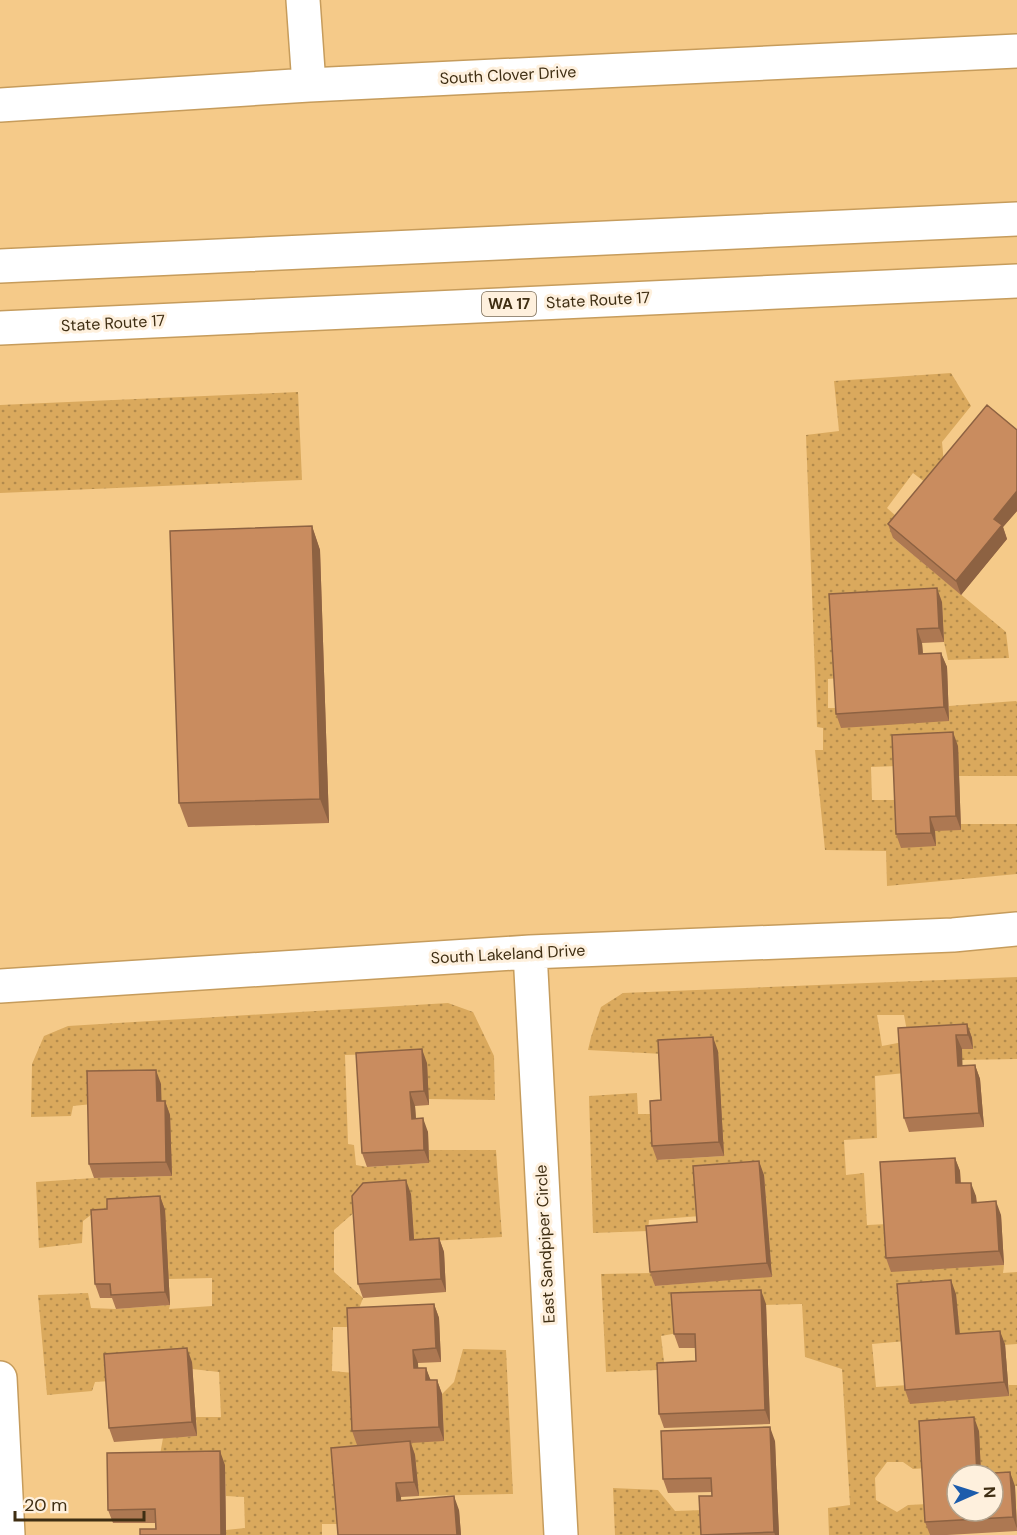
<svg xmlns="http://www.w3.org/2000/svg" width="1017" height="1535" font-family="'DM Sans',sans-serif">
  <defs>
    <pattern id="grass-dots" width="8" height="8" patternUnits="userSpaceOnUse" patternTransform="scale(1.5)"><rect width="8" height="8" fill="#daa95d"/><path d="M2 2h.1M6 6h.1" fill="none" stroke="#b28a4c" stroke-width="1.8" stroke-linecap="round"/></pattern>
  </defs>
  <rect width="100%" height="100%" fill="#f5ca89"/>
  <!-- grass -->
  <path fill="url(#grass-dots)" d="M 951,373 L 971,406 L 942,442 L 945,475 L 934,489 L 913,473 L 887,508 L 905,524 L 893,538 L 1006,632 L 1009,658 L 948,660 L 944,642 L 942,603 L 839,678 L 828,679 L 828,708 L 840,708 L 949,721 L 949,706 L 1016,701 L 1017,702 L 1017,776 L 959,776 L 898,766 L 871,767 L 872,800 L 899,800 L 936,846 L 935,831 L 961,824 L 1017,824 L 1017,874 L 887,886 L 886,851 L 825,850 L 815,750 L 823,750 L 823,728 L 817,727 L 806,435 L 839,431 L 834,381 Z
    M 298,392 L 302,480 L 0,493 L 0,405 Z
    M 1017,977 L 1017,1059 L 962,1060 L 962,1049 L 973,1049 L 909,1042 L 904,1015 L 877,1015 L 882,1046 L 903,1042 L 905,1073 L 875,1076 L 877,1138 L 844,1140 L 846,1175 L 864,1173 L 867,1225 L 888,1224 L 891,1271 L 1004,1265 L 1003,1273 L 1017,1272 L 1017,1344 L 961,1348 L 956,1294 L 906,1341 L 872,1344 L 876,1387 L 909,1385 L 1009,1396 L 1009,1385 L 1017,1385 L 1017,1486 L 993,1487 L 993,1475 L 926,1468 L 913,1469 L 903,1462 L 887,1462 L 875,1478 L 876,1500 L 897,1512 L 908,1505 L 928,1504 L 930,1535 L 829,1535 L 828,1508 L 850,1505 L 842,1369 L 805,1357 L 802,1304 L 677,1307 L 678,1333 L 661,1336 L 664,1362 L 657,1363 L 657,1370 L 606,1372 L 601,1274 L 653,1273 L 655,1286 L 772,1276 L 764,1175 L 700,1216 L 649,1220 L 648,1231 L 593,1233 L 589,1096 L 637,1093 L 638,1114 L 655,1114 L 658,1160 L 724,1156 L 663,1054 L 588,1050 L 591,1037 L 601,1007 L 623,993 Z
    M 448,1003 L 473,1012 L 494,1056 L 495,1100 L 429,1099 L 405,1053 L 345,1055 L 348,1144 L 354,1145 L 356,1165 L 367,1167 L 429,1163 L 429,1150 L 496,1150 L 502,1237 L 414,1242 L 411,1194 L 357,1210 L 334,1230 L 334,1272 L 363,1298 L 352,1327 L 333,1327 L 332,1371 L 354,1373 L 444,1440 L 442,1394 L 454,1382 L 463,1349 L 506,1350 L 513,1494 L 419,1496 L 415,1456 L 341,1524 L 322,1524 L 322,1535 L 226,1535 L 226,1530 L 245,1528 L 244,1497 L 226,1496 L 225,1465 L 158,1466 L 163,1438 L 197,1436 L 196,1417 L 221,1417 L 219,1372 L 192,1369 L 111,1381 L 95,1382 L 92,1391 L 47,1395 L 38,1295 L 88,1293 L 91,1308 L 116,1309 L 170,1305 L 169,1309 L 212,1306 L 212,1278 L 168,1279 L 164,1210 L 96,1211 L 83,1221 L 82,1243 L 39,1248 L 36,1182 L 94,1178 L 171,1176 L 92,1104 L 73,1106 L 71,1116 L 31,1117 L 32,1064 L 44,1036 L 68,1026 Z
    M 613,1488 L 658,1490 L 675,1511 L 704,1510 L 706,1535 L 615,1535 Z"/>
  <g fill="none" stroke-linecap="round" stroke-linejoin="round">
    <defs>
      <path id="minor" d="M 303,0 L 309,85
        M 0,105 L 309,85 L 1017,51
        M 530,952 L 561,1535
        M 0,986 L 530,952 L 953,935 L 1017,929
        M 0,1378 L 8,1535"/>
      <path id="highway" d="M 0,266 L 1017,219
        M 0,328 L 1017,281"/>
    </defs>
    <!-- minor casing -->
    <use href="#minor" stroke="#c69c5c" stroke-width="36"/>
    <!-- highway casing -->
    <use href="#highway" stroke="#c69c5c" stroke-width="36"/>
    <!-- minor -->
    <use href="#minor" stroke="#fff" stroke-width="33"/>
    <!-- highway -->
    <use href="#highway" stroke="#fff" stroke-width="33"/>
  </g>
  <!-- wall -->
  <path fill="#ad7852" d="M 1017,430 L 1017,511 L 1003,527 L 1007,539 L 961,595 L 893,538 L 888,524 Z
    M 312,526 L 320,550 L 329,823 L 188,827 L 179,803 Z
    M 942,602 L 944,642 L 922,643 L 923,654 L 941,653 L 947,667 L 949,721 L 841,728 L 836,714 Z
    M 958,746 L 961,830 L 935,831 L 936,846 L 901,848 L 896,834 Z
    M 967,1024 L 972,1038 L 973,1049 L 962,1049 L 962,1066 L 975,1065 L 980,1079 L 984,1127 L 909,1132 L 904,1118 L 898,1028 Z
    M 718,1051 L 724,1156 L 657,1160 L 652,1146 Z
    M 427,1063 L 429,1105 L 415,1106 L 416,1119 L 428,1132 L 429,1163 L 367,1167 L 362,1153 Z
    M 161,1084 L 161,1101 L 165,1101 L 170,1115 L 172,1176 L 94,1178 L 89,1164 Z
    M 955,1158 L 960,1171 L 961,1183 L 976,1196 L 977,1203 L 1001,1215 L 1004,1265 L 891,1272 L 886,1258 Z
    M 764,1175 L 772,1277 L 655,1286 L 650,1272 L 697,1222 Z
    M 411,1194 L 414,1240 L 439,1238 L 444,1252 L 446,1292 L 363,1298 L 358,1284 Z
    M 160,1196 L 165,1210 L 170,1305 L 116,1309 L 112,1298 L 100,1298 L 95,1284 L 107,1209 Z
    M 956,1294 L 960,1334 L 1005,1344 L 1009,1396 L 910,1404 L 905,1390 Z
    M 434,1304 L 439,1318 L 441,1362 L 418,1363 L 418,1368 L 426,1368 L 430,1380 L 437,1380 L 442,1394 L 444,1441 L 411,1443 L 415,1455 L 419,1496 L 401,1497 L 401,1500 L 459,1510 L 461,1535 L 338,1535 L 377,1444 L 357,1445 L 352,1431 Z
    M 766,1304 L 770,1424 L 664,1428 L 659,1414 L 696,1361 L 695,1348 L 679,1348 L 674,1334 Z
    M 192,1362 L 197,1436 L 114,1442 L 109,1428 Z
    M 979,1431 L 981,1474 L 1015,1486 L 1017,1531 L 947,1535 L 930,1535 L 925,1522 Z
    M 775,1441 L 779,1535 L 701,1535 L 712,1496 L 712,1492 L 668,1493 L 663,1479 Z
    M 225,1465 L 226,1535 L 140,1535 L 156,1529 L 155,1523 L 113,1523 L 108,1510 Z"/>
  <!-- shaded-wall -->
  <path fill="#8d6242" d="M 1017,491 L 1017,511 L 1003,527 L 1007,539 L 961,595 L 956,581 L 994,519 Z
    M 312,526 L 320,550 L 329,823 L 320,799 Z
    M 937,588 L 942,602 L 944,642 L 939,628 Z
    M 917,629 L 922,643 L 924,668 L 919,654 Z
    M 941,653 L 947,667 L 949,721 L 944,707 Z
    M 953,732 L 958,746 L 961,830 L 956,816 Z
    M 930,817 L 935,831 L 936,846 L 931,833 Z
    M 967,1024 L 972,1038 L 973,1049 L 968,1035 Z
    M 956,1035 L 962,1049 L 963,1080 L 958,1066 Z
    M 713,1037 L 718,1051 L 724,1156 L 719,1142 Z
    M 422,1049 L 427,1063 L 429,1105 L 424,1091 Z
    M 975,1065 L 980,1079 L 984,1127 L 979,1113 Z
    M 156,1070 L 161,1084 L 162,1115 L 157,1101 Z
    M 410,1092 L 415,1106 L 417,1133 L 412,1119 Z
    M 165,1101 L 170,1115 L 172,1176 L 166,1162 Z
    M 423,1118 L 428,1132 L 429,1163 L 424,1150 Z
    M 955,1158 L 960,1171 L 961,1197 L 956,1183 Z
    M 759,1161 L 764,1175 L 772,1277 L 767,1263 Z
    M 406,1180 L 411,1194 L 415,1254 L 410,1240 Z
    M 971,1183 L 976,1196 L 977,1217 L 972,1203 Z
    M 160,1196 L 165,1210 L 170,1305 L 165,1292 Z
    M 996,1201 L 1001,1215 L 1004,1265 L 999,1251 Z
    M 439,1238 L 444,1252 L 446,1292 L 441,1279 Z
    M 951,1280 L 956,1294 L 961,1348 L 956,1334 Z
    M 761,1290 L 766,1304 L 770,1424 L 765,1410 Z
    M 434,1304 L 439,1318 L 441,1362 L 436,1348 Z
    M 1000,1331 L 1005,1344 L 1009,1396 L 1004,1382 Z
    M 187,1348 L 192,1362 L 197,1436 L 192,1422 Z
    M 413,1350 L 418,1363 L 419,1382 L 414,1368 Z
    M 426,1368 L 431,1381 L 426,1380 Z
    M 437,1380 L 442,1394 L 444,1441 L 439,1427 Z
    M 974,1417 L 979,1431 L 981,1475 L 977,1475 Z
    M 770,1427 L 775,1441 L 779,1535 L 775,1535 L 774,1532 Z
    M 410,1441 L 415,1455 L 419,1496 L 414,1482 Z
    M 220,1451 L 225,1465 L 226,1535 L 221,1535 Z
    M 1010,1472 L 1015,1486 L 1017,1529 L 1013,1517 Z
    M 396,1483 L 401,1497 L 402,1515 L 397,1501 Z
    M 454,1496 L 459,1510 L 461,1535 L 457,1535 Z"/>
  <!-- building -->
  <path fill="#c98c5f" stroke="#8d6242" stroke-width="1.5" fill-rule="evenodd" d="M 987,405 L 1017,430 L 1017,491 L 994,519 L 1002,525 L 956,581 L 888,524 Z
    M 312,526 L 320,799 L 179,803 L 170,531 Z
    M 937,588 L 939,628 L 917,629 L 919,654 L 941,653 L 944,707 L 836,714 L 829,594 Z
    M 953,732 L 956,816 L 930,817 L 931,833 L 896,834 L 892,735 Z
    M 967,1024 L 968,1035 L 956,1035 L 958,1066 L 975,1065 L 979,1113 L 904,1118 L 898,1028 Z
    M 713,1037 L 719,1142 L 652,1146 L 650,1101 L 661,1100 L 658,1040 Z
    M 422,1049 L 424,1091 L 410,1092 L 412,1119 L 423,1118 L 424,1150 L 362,1153 L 356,1053 Z
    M 156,1070 L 157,1101 L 165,1101 L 166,1162 L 89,1164 L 87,1071 Z
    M 955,1158 L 956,1183 L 971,1183 L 972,1203 L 996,1201 L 999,1251 L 886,1258 L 880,1162 Z
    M 759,1161 L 767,1263 L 650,1272 L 646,1226 L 697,1222 L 693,1166 Z
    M 406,1180 L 410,1240 L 439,1238 L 441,1279 L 358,1284 L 352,1196 L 363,1183 Z
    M 160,1196 L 165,1292 L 111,1295 L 110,1284 L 95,1284 L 91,1210 L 107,1209 L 107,1199 Z
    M 951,1280 L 956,1334 L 1000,1331 L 1004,1382 L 905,1390 L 897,1284 Z
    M 761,1290 L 765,1410 L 659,1414 L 657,1363 L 696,1361 L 695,1334 L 674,1334 L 671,1293 Z
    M 434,1304 L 436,1348 L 413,1350 L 414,1368 L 426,1368 L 426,1380 L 437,1380 L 439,1427 L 352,1431 L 347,1308 Z
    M 187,1348 L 192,1422 L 109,1428 L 104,1354 Z
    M 974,1417 L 977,1474 L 1010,1472 L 1013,1517 L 925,1522 L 919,1421 ZM 957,1475 L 993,1475 L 993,1511 L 957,1511 Z
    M 770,1427 L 774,1532 L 701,1535 L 699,1496 L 712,1496 L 711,1478 L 663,1479 L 661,1431 Z
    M 410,1441 L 414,1482 L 396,1483 L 397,1501 L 454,1496 L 457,1535 L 338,1535 L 331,1448 Z
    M 220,1451 L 221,1535 L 140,1535 L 140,1529 L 156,1529 L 155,1509 L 108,1510 L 107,1453 Z"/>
  <g text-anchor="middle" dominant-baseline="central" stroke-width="6" stroke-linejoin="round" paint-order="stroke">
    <!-- shield labels -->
    <rect fill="#fef0dd" stroke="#786850" stroke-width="1.5" x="482" y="292" width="54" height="24" rx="4.5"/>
    <g font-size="15" font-weight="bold" fill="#3f2e13">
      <text x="509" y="304">WA 17</text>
    </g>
    <!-- street labels -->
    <g font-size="16" fill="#3f2e13" stroke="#fef0dd">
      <text transform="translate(508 75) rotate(-3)">South Clover Drive</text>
      <text transform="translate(598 300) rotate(-3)">State Route 17</text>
      <text transform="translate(113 323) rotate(-3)">State Route 17</text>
      <text transform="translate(508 954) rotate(-3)">South Lakeland Drive</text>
      <text transform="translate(545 1244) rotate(-93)">East Sandpiper Circle</text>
    </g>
  </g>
  <!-- north arrow -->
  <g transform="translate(975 1493) rotate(87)"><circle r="28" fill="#fef0dd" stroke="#b2a28c" stroke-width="1.5"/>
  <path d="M0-4.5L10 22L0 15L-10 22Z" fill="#1c5cac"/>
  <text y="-9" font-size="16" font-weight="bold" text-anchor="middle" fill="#3f2e13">N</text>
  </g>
  <!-- scale -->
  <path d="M15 1511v9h129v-9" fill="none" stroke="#3f2e13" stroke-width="3"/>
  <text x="24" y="1511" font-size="18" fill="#3f2e13" stroke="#fef0dd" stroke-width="4.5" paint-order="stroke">20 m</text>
</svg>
